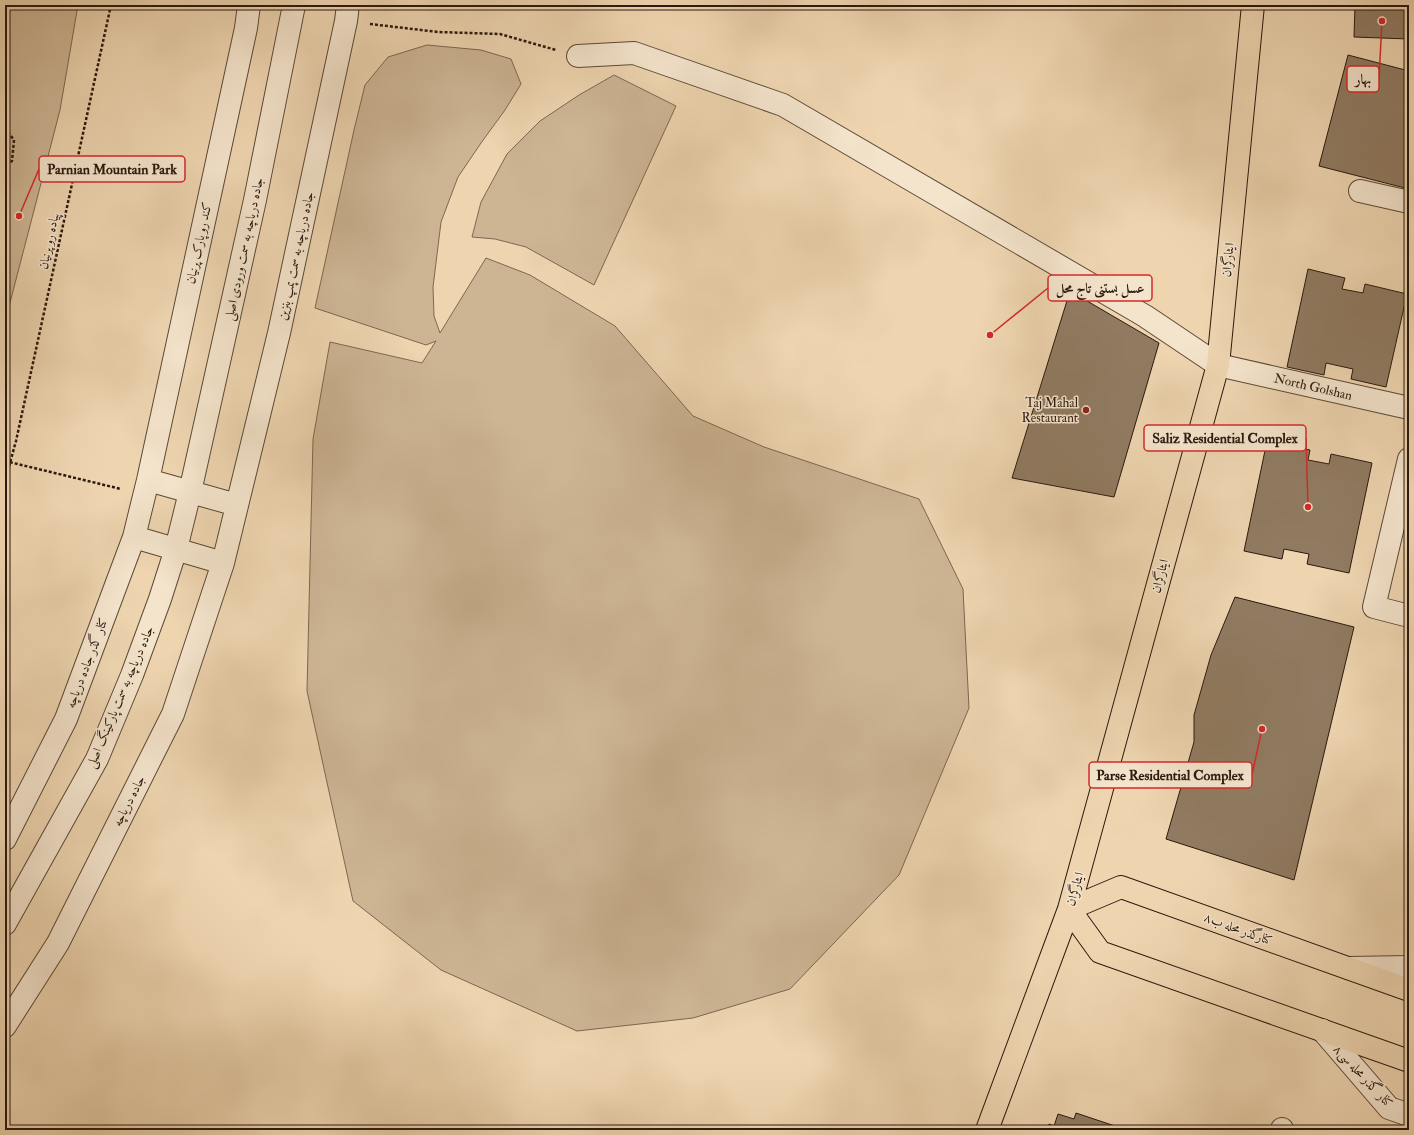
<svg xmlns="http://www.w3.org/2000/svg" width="1414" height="1135" font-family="'IM FELL Double Pica',Amiri,serif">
  <rect width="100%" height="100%" fill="#eed5b0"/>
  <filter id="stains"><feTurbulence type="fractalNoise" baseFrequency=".005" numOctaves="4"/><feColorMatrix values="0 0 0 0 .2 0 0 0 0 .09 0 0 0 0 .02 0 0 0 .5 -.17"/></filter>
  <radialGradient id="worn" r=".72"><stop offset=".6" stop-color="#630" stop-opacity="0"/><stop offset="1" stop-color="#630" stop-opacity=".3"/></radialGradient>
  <!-- green -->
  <path fill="#cdb594" stroke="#7c6751" d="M 5,5 L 78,5 L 60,110 L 5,322 Z
    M 427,45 L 481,50 L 511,59 L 521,84 L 505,110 L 481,143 L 458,177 L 441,222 L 433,287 L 434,316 L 440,333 L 486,258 L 530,275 L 615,326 L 693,416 L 764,447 L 919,499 L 963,589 L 969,708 L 899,875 L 790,989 L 693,1018 L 577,1031 L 441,970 L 353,901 L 307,691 L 313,439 L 330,342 L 422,363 L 436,341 L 426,345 L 315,308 L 354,130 L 365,85 L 388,57 Z
    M 614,75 L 676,106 L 594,285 L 526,247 L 495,239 L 472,237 L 481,202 L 507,154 L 540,121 L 579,95 Z"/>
  <!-- building -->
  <path fill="#907b62" stroke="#2b190e" d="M 1355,5 L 1409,5 L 1409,39 L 1354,37 Z
    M 1348,55 L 1409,71 L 1409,189 L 1319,166 Z
    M 1308,269 L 1345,278 L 1342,289 L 1363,293 L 1365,284 L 1407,294 L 1386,387 L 1351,379 L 1353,369 L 1326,363 L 1324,375 L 1287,367 Z
    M 1070,291 L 1159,343 L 1114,497 L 1012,478 Z
    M 1267,441 L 1310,450 L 1308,460 L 1329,464 L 1331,454 L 1372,463 L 1349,573 L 1307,564 L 1309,554 L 1284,549 L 1282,559 L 1244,551 Z
    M 1235,597 L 1354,627 L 1294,880 L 1166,839 L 1194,742 L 1194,715 L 1211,655 Z
    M 1076,1113 L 1121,1128 L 1120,1130 L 1047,1130 L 1049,1124 L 1054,1126 L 1058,1114 L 1074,1119 Z"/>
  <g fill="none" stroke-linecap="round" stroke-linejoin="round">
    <defs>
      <path id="minor" d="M 578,56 L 634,53 L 783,105 L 1145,316 L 1218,365 L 1409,408
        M 1360,191 L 1409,202
        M 1409,459 L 1374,607 L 1409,616
        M 148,480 L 237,505
        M 134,537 L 223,563
        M 5,839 L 66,719 L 134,537 L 148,480 L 246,28 L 249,5
        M 5,924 L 97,759 L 132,675 L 160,599 L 176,549 L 190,492 L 255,200 L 294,5
        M 1348,968 L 1409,967
        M 5,1026 L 58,943 L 173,714 L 223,563 L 279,333 L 346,21 L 348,5
        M 1322,1030 L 1389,1108 L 1409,1115
        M 1282,1130 L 1282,1129"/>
      <path id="major" d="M 1409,990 L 1121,887 L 1069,909 L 1100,952 L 1409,1061
        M 987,1130 L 1069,909 L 1218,365 L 1253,5"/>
    </defs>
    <!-- minor casing -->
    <use href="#minor" stroke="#5c4836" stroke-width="24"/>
    <!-- major casing -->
    <use href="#major" stroke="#2b190e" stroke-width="24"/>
    <!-- path -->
    <path stroke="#2b190e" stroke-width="2.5" stroke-dasharray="3 2" stroke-linecap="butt" d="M 370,24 L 438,32 L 500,34 L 556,50
      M 5,128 L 14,140 L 12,161 L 5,166
      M 5,461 L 121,489
      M 5,481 L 16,441 L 111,5"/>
    <!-- minor -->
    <use href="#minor" stroke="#f4e4cc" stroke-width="22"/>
    <!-- major -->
    <use href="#major" stroke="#eed5b0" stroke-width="22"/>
  </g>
  <!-- markers -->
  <circle fill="#8f2418" stroke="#f4e4cc" stroke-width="1.5" cx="1086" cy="410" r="4"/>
  <g text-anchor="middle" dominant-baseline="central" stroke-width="3" stroke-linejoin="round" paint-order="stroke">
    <!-- street labels -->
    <g font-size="13" fill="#2b190e" stroke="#f4e4cc">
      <text transform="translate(49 241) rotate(-78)">پیاده رو پرنیان</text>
      <text transform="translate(199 243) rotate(-78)">کند رو پارک پرنیان</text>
      <text transform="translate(244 249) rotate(-78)">جاده دریاچه به سمت ورودی اصلی</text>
      <text transform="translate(296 256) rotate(-78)">جاده دریاچه به سمت پمپ بنزین</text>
      <text transform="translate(1228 260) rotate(-84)">ایثارگران</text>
      <text transform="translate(1313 387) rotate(13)">North Golshan</text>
      <text transform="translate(1160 576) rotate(-75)">ایثارگران</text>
      <text transform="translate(87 663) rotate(-69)">کنار گذر جاده دریاچه</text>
      <text transform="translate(120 697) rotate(-67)">جاده دریاچه به سمت پارکینگ اصلی</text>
      <text transform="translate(129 801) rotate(-63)">جاده دریاچه</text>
      <text transform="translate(1075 889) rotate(-74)">ایثارگران</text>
      <text transform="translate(1238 929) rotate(20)">کنارگذر محله ب۸</text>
      <text transform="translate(1363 1076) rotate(47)">کنار گذر محله سی۸</text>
    </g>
    <!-- poi labels -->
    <g font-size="13" fill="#2b190e" stroke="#f4e4cc" text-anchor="end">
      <text x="1078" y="403">Taj Mahal<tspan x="1078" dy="15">Restaurant</tspan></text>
    </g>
  </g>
  <!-- callouts -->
  <path fill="none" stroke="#d62828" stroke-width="1.5" d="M1382 21L1379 79M19 216L39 169M990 335L1048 288M1308 507L1306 438M1262 729L1252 775"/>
  <g fill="#d62828" stroke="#f4e4cc" stroke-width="1.5">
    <circle cx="1382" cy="21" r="4"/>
    <circle cx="19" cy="216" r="4"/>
    <circle cx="990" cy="335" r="4"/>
    <circle cx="1308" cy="507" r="4"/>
    <circle cx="1262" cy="729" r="4"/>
  </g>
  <g fill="#f4e4cc" stroke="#d62828" stroke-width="1.5">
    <rect x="1347" y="66" width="32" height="26" rx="4"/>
    <rect x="39" y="156" width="146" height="26" rx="4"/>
    <rect x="1048" y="275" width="104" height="26" rx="4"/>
    <rect x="1144" y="425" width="162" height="26" rx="4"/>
    <rect x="1089" y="762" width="163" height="26" rx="4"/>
  </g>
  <g font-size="14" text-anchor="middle" font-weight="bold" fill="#2b190e">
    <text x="1363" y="84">بهار</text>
    <text x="112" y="174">Parnian Mountain Park</text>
    <text x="1100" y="293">عسل بستنی تاج محل</text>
    <text x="1225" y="443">Saliz Residential Complex</text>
    <text x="1170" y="780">Parse Residential Complex</text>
  </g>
  <!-- margin -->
  <rect width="1414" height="1135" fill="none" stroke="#eed5b0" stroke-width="20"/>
  <rect x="6" y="6" width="1402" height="1123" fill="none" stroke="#2b190e" stroke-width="2"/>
  <rect x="10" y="10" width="1394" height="1115" fill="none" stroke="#2b190e"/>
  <rect width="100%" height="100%" filter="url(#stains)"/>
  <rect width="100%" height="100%" fill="url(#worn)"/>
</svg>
